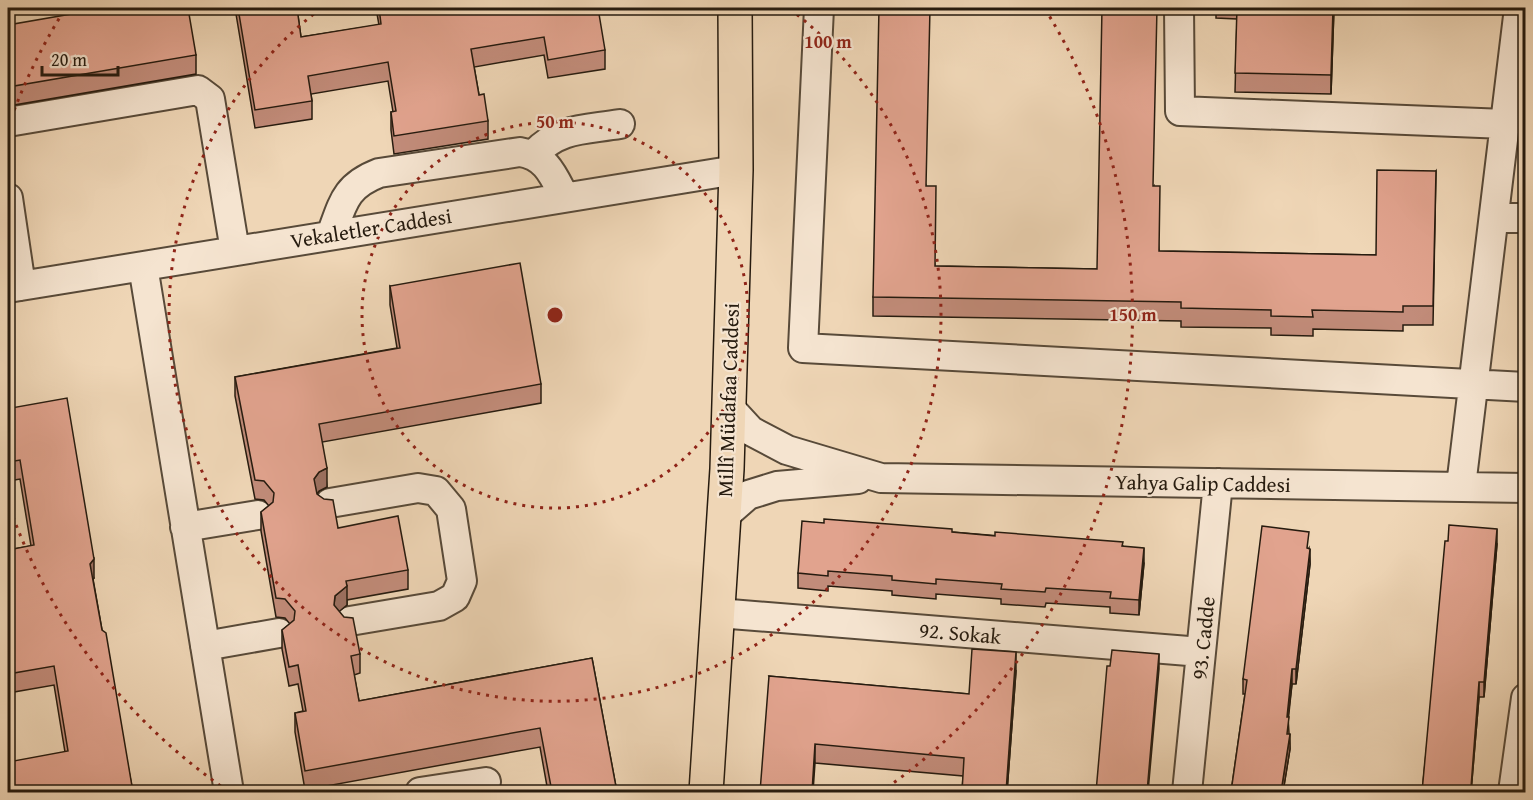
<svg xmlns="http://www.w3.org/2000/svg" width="1533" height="800" font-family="'Gentium Book Plus',serif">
  <rect width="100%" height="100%" fill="#efd6b6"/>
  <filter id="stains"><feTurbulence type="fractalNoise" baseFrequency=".00333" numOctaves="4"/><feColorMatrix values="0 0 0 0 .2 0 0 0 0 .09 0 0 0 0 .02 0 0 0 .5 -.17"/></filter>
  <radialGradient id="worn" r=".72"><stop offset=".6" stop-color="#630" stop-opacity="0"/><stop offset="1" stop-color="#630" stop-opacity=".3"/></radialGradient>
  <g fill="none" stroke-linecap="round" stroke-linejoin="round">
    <defs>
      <path id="minor" d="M 819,8 L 803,348 L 1526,387
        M 1179,8 L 1180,111 L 1505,124
        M 8,122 L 198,90 L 210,99 L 235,251
        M 534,154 C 560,127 584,130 620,124
        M 8,198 L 21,286
        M 1494,218 L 1526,218
        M 331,235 C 343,203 345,186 379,173 L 520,152 C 546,156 553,175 564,196
        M 143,266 L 229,792
        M 8,288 L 736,170
        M 728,406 L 751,431 L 787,450 L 881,478 L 1526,488
        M 1461,486 L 1519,8
        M 330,503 L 418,488 L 436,491 L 451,509 L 462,581 L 455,597 L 439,606 L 350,621
        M 724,516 L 748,495 L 777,486 L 858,479
        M 185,527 L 258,515
        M 718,613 L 1201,652
        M 205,646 L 279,633
        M 420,792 L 486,782
        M 1187,792 L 1218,483
        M 1513,792 L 1526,698"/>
      <path id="major" d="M 706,792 L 727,469 L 736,170 L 735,8"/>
    </defs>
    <!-- minor casing -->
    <use href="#minor" stroke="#584a39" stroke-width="32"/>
    <!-- major casing -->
    <use href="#major" stroke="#261b0f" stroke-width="36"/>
    <!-- minor -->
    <use href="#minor" stroke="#f5e4d0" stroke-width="28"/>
    <!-- major -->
    <use href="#major" stroke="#efd6b6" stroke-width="33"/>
  </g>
  <!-- wall -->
  <path fill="#c28c7a" stroke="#261b0f" stroke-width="1.5" d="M 235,8 L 297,8 L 301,37 L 379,25 L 376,8 L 464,8 L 464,12 L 605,50 L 605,69 L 548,78 L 544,55 L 474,67 L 479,95 L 488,121 L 488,139 L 394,154 L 391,130 L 391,112 L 393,112 L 388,81 L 311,94 L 312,101 L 312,119 L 255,128 Z
    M 1216,8 L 1334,8 L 1331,94 L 1235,92 L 1237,19 L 1216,18 Z
    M 8,25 L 196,55 L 196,74 L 8,106 Z
    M 1436,171 L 1433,325 L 1403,325 L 1403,331 L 1313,329 L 1313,336 L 1271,335 L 1271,328 L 1181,327 L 1181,321 L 873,316 L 873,297 L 926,186 L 935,266 L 1097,269 L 1154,186 L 1159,251 L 1376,255 Z
    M 390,286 L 541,384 L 541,403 L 322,442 L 327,487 L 319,491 L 317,494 L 338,528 L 408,570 L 408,589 L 347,600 L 347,605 L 339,611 L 360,654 L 360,673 L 354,675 L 359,701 L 592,658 L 617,792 L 548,792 L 540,747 L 305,790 L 295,732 L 295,713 L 303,711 L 298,684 L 289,686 L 282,649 L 282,630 L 290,624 L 285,618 L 276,617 L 261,531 L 261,512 L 269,506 L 264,500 L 255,499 L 235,396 L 235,377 L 397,348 L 390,305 Z
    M 11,408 L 94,578 L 93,579 L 102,630 L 133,792 L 65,752 L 54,685 L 8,693 L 8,550 L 31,546 L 20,479 L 8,481 L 8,427 L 11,426 Z
    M 952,532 L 1123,546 L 1144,563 L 1139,615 L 1110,613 L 1110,607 L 1046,603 L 1045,607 L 1001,604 L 1001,599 L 936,594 L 936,599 L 892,595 L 892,591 L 828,586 L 828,591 L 798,588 L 798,573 Z
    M 1448,541 L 1497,544 L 1484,697 L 1479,697 L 1471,792 L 1422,792 Z
    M 1309,548 L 1310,564 L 1296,684 L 1292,684 L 1288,717 L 1290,749 L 1283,792 L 1231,792 L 1245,694 L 1243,694 L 1243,679 Z
    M 1016,671 L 1007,792 L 962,792 L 963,776 L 815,763 L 769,676 L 969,694 Z"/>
  <!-- shaded-wall -->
  <path fill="#9e7263" stroke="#261b0f" stroke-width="1.5" d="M 1333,8 L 1334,8 L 1331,94 L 1331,75 Z
    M 327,468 L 327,487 L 319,491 L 314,498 L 314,479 L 319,472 Z
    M 1497,529 L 1497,544 L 1484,697 L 1484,682 Z
    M 1144,548 L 1144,563 L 1139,615 L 1139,600 Z
    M 1310,549 L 1310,564 L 1296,684 L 1296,669 Z
    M 94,559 L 94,578 L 90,583 L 90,564 Z
    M 347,586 L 347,605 L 335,615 L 334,605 L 335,596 Z
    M 1016,652 L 1016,671 L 1007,792 L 1006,792 Z
    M 1159,654 L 1159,669 L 1148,792 L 1147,792 Z
    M 1292,669 L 1292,684 L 1287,732 L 1287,717 Z
    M 1479,682 L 1479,697 L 1471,792 L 1471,787 Z
    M 1290,734 L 1290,749 L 1283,792 L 1281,792 Z
    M 815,744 L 815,763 L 813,792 L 812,792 Z"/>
  <!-- building -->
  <path fill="#e1a38e" stroke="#261b0f" stroke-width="1.5" d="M 106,8 L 188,8 L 196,55 L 8,87 L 8,25 Z
    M 238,8 L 297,8 L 301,37 L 381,24 L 379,8 L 464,8 L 464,12 L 489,8 L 598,8 L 605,50 L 548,60 L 544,37 L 471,49 L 479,95 L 484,94 L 488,121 L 394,136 L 391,112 L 396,111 L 388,62 L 308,76 L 312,101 L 255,110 Z
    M 879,8 L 930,8 L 926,186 L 936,186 L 935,266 L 1097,269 L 1102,8 L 1157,8 L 1153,186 L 1160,186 L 1159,251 L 1376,255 L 1377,170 L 1436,171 L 1433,306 L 1403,306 L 1403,312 L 1312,310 L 1313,317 L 1271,316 L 1271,310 L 1181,308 L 1181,302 L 873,297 Z
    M 1237,8 L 1333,8 L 1331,75 L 1235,73 Z
    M 520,263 L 541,384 L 319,424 L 327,468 L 319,472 L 314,479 L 317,494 L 324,499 L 333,500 L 338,528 L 398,516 L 408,570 L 346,581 L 347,586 L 335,596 L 334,605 L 344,617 L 353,618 L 360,654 L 351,656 L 359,701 L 592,658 L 617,792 L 552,792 L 540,728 L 305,771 L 295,713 L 306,711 L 298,665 L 289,667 L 282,630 L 294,620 L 295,611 L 285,599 L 276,598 L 261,512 L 273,502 L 274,493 L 264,481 L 255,480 L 235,377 L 400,348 L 390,286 Z
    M 67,398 L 94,559 L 90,564 L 102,630 L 106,633 L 133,792 L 8,792 L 8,762 L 68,751 L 54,666 L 8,674 L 8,550 L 34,545 L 20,460 L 8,462 L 8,427 L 14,426 L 11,408 Z
    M 824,519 L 952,529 L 952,532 L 995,536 L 995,532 L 1123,542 L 1122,546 L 1144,548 L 1139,600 L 1110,598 L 1111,592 L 1046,588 L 1045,592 L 1001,589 L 1002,584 L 936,579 L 936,584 L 892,580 L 892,576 L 828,571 L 828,576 L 798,573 L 802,521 L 824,523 Z
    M 1449,525 L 1497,529 L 1484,682 L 1479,682 L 1471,787 L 1465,786 L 1465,792 L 1422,792 L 1445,541 L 1448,541 Z
    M 1262,526 L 1309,532 L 1307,548 L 1310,549 L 1296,669 L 1292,669 L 1287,717 L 1289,717 L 1287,734 L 1290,734 L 1281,792 L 1231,792 L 1247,680 L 1243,679 Z
    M 972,649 L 1016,652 L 1006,792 L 962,792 L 964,758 L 815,744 L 812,792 L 760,792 L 769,676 L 969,694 Z
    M 1112,650 L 1159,654 L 1147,792 L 1096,792 L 1107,666 L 1110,666 Z"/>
  <!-- distance rings -->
  <g fill="none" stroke="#8f2418" stroke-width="3" stroke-dasharray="3 6">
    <circle cx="555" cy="315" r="193"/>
    <path d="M790 9A386 386 0 1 1 320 9"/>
    <path d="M228 791A578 578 0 0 1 8 503M8 127A578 578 0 0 1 65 9M1045 9A578 578 0 0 1 882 791"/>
  </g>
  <g text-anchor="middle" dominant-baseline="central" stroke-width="4.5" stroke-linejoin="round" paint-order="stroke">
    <!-- street labels -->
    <g font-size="21" fill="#261b0f" stroke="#f5e4d0">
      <text transform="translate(371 228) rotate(-9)">Vekaletler Caddesi</text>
      <text transform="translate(728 400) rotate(-88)">Millî Müdafaa Caddesi</text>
      <text transform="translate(1203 483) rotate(1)">Yahya Galip Caddesi</text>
      <text transform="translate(960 633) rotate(5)">92. Sokak</text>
      <text transform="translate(1203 638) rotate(-84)">93. Cadde</text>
    </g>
  </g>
  <circle cx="555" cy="315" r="9" fill="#8f2418" stroke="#f5e4d0" stroke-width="3"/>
  <g font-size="18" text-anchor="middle" font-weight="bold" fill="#8f2418" stroke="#f5e4d0" stroke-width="4.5" stroke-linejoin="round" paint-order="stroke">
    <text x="828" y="48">100 m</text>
    <text x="555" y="128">50 m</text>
    <text x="1133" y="321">150 m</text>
  </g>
  <!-- margin -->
  <rect width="1533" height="800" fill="none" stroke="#efd6b6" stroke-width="30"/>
  <rect x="9" y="9" width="1515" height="782" fill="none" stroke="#261b0f" stroke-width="3"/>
  <rect x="15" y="15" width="1503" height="770" fill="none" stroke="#261b0f" stroke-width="1.5"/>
  <!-- scale -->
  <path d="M42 66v9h76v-9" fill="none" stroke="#261b0f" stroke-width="3"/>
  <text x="51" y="66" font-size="18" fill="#261b0f" stroke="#f5e4d0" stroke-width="4.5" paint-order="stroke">20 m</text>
  <rect width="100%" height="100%" filter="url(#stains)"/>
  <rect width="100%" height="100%" fill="url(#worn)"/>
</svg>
